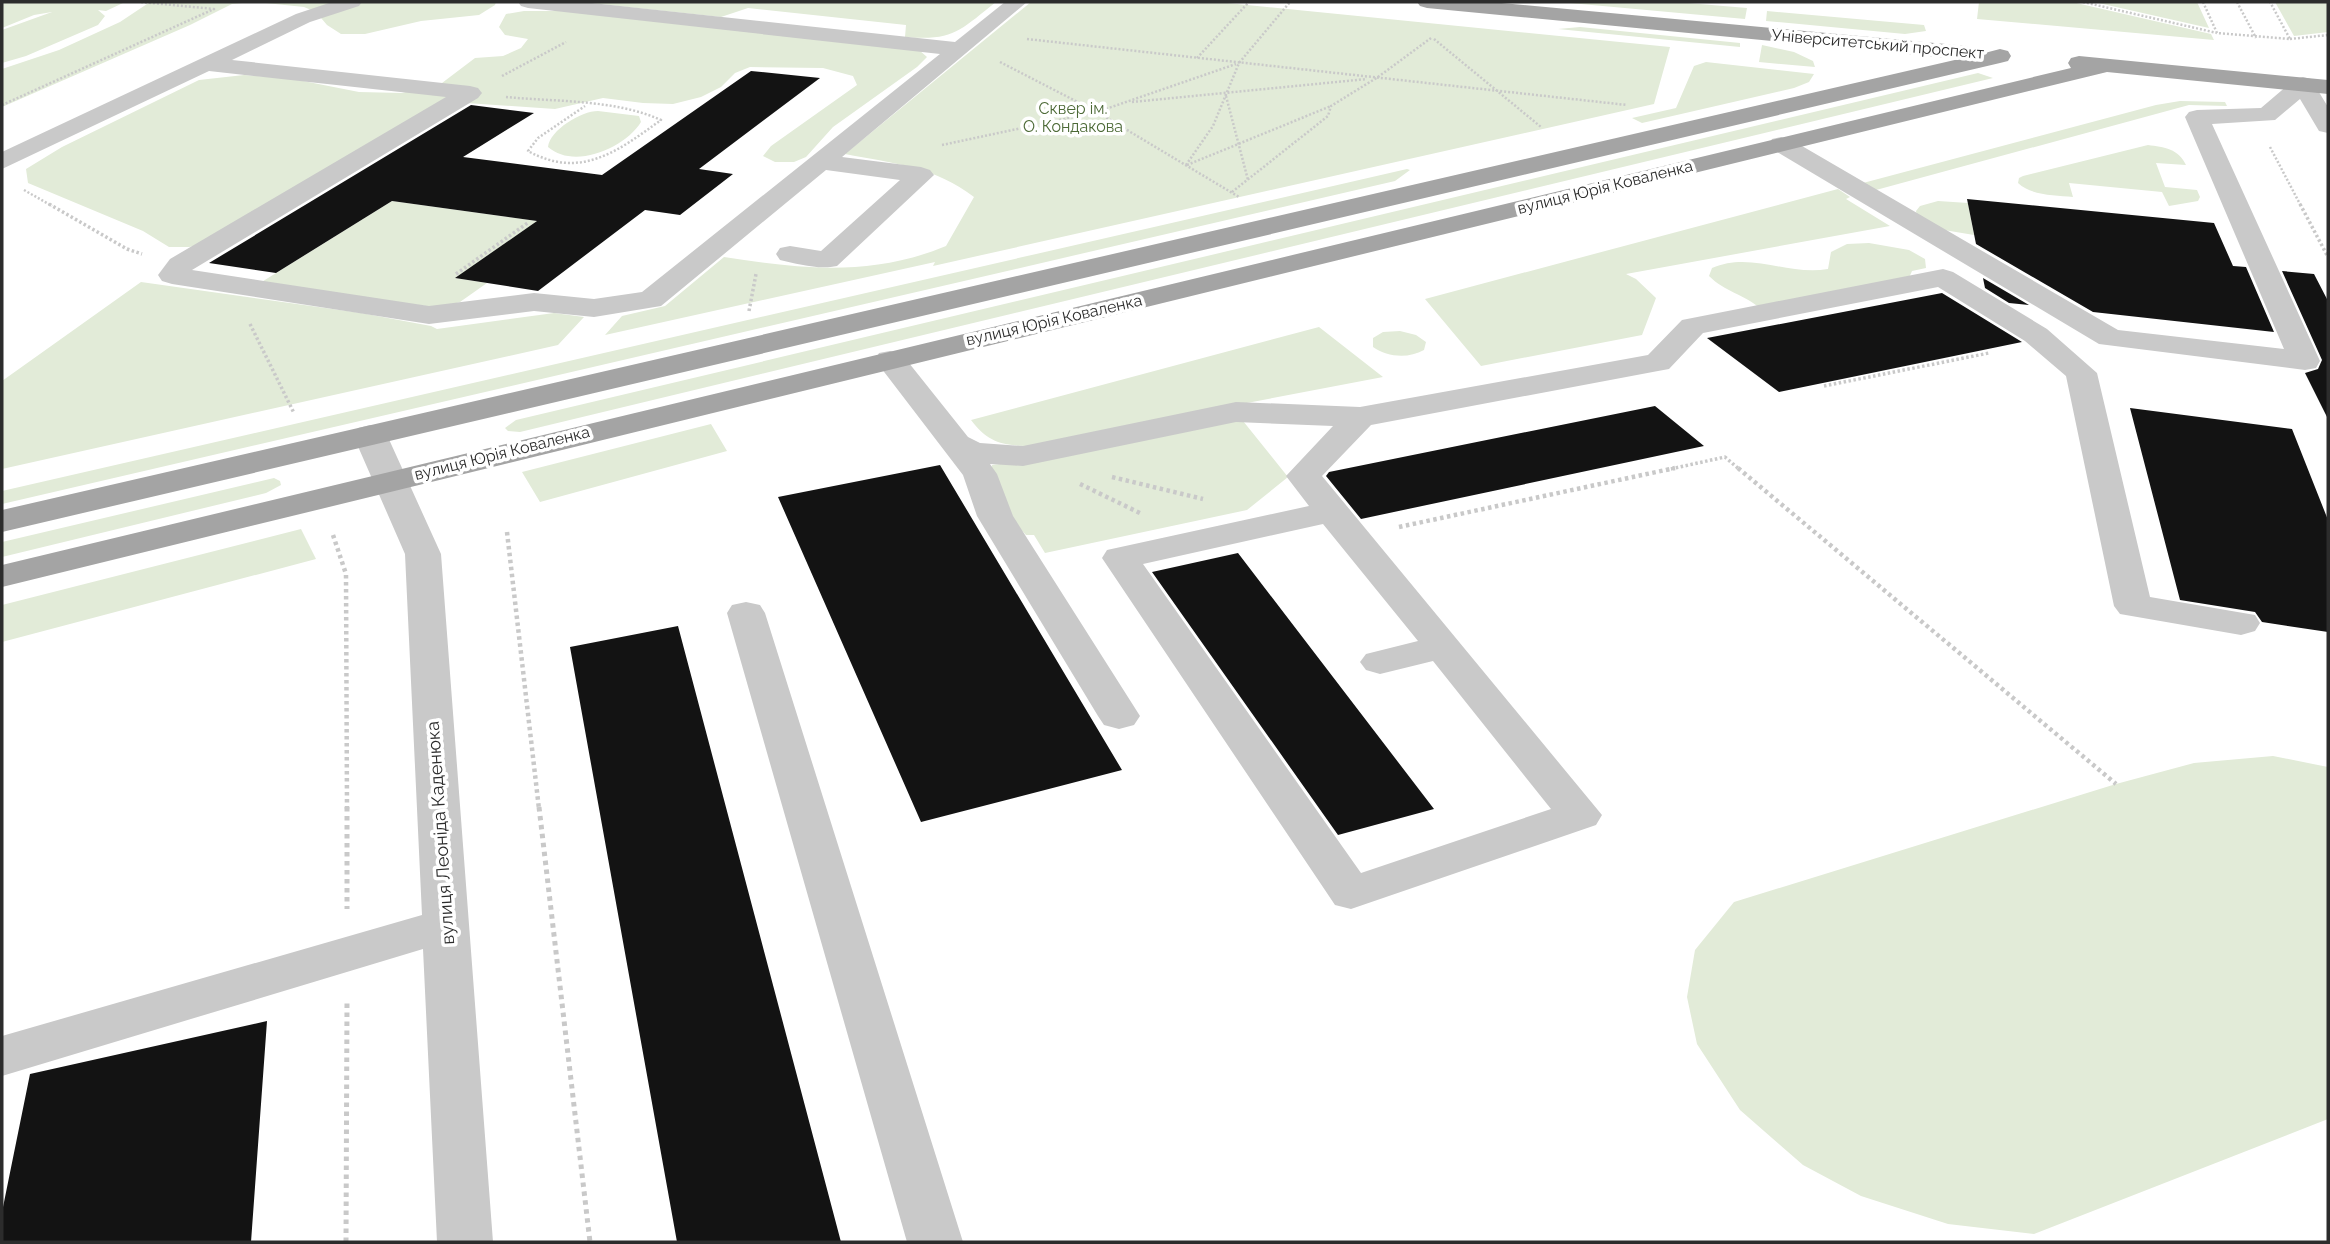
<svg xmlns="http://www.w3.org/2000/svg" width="2330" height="1244" font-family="Raleway,sans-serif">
  <rect width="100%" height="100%" fill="#fff"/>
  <!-- green -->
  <path fill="#e2ebd8" d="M 2,2 L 111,2 L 123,3 L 106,11 L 98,10 L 105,16 L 98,25 L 26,56 L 2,63 L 2,30 L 52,12 L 34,15 L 2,28 Z
    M 150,2 L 253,2 L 232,4 L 190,25 L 2,107 L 2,69 L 59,50 L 120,22 Z
    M 256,2 L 496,2 L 495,5 L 479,15 L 421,21 L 365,34 L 341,34 L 327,25 L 316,12 L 304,7 Z
    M 581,2 L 996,2 C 959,31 954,41 905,37 L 906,25 L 748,8 L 721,17 Z
    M 1031,2 L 1217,2 L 1670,47 L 1654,104 L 933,266 L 935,262 L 605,335 L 622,316 L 665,306 L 724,257 C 800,269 872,277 946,246 L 974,197 C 936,167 892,163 845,154 Z
    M 1559,2 L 1676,2 L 1747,8 L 1745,19 Z
    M 1979,2 L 2072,2 L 2211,34 L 2214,40 L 1977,19 Z
    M 2094,2 L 2197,2 L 2209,28 Z
    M 2275,2 L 2328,2 L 2328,32 L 2294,36 Z
    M 524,11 L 561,11 L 919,50 L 927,57 L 917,67 L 833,127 L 806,157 L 794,162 L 775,162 L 763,156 L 771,146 L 857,85 L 853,76 L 823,68 L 750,67 L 735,73 L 721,87 L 701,97 L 673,104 L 643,103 L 603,98 L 555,109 L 452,102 L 218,242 L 189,247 L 169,247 L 143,231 L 28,183 L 26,169 L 62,147 L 199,80 L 244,75 L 293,79 L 359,92 L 402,93 L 442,83 L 475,58 L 503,56 L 521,48 L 528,39 L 505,35 L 499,27 L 506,14 Z
    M 1767,11 L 1924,25 L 1926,31 L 1905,34 L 1766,21 Z
    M 1580,27 L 1740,43 L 1740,47 L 1558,29 Z
    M 1762,45 L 1794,52 L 1813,61 L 1815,67 L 1759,62 Z
    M 1706,62 L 1814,74 L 1809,82 L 1794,88 L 1642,123 L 1632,118 L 1676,108 L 1694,66 Z
    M 1978,73 L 1993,78 L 520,432 L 508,431 L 505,428 L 516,420 Z
    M 2180,101 L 2225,102 L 2227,106 L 2189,105 L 1876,190 L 1863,183 L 2156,105 Z
    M 598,111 L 639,116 L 641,122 C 625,148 574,170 548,147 C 550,130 581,111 598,111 Z
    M 2148,145 C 2164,147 2179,149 2186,165 L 2156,163 L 2165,187 L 2197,190 L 2200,197 L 2198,201 L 2169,206 L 2162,192 L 2069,183 L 2073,197 C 2055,195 2032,196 2018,183 L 2019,178 L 2023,176 Z
    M 1407,169 L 1410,170 L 1395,181 L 2,504 L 2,491 Z
    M 1838,189 L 1850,197 L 1846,199 L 1890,226 L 1626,274 L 1636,279 L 1656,298 L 1642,335 L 1481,366 L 1425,299 Z
    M 392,201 L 537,221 L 455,278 L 487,283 L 460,302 L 440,308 L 260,283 Z
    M 1938,201 L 1968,203 L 1974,235 L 1944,230 L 1917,216 L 1916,211 L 1920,206 Z
    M 1869,243 L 1909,250 L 1925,259 L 1926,268 L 1912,271 L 1908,280 L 1761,309 C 1744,294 1725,292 1709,276 L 1712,268 C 1751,251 1787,276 1828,269 L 1831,252 L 1847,244 Z
    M 141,282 L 361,313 L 431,326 L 437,329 L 554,313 L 584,317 L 558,345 L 2,469 L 2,381 Z
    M 1319,327 L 1383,377 L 1231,406 L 1288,477 L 1247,510 L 1045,553 L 1034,535 L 1026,535 L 1003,510 L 991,489 L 992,465 L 1024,461 L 1024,446 C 999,445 986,440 971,420 Z
    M 1400,331 L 1416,335 L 1426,342 L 1424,350 C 1408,359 1387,357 1373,347 L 1373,338 L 1383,332 Z
    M 711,424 L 727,451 L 540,502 L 522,472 Z
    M 274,478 L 280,481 L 281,485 L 266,493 L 2,557 L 2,542 Z
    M 301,529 L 316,559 L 2,642 L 2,605 Z
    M 2273,756 L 2328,767 L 2328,1119 L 2034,1234 L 1948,1224 L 1861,1196 L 1803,1165 L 1740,1110 L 1697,1044 L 1687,997 L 1695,950 L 1734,902 L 2116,784 L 2194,763 Z"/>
  <!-- building -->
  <path fill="#131313" d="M 751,71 L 820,78 L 699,169 L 733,174 L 680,215 L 645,210 L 538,291 L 455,278 L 537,221 L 392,201 L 276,273 L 209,263 L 471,105 L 534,113 L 463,157 L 602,175 Z
    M 1967,199 L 2214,223 L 2233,266 L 2246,267 L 2274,332 L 2093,312 L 1976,244 Z
    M 2282,271 L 2314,274 L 2328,301 L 2328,419 L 2305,373 L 2318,369 L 2322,360 Z
    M 1983,278 L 2029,305 L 2009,303 L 1985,288 Z
    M 1942,293 L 2022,342 L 1779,392 L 1707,338 Z
    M 1655,406 L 1704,446 L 1361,519 L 1326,476 L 1329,472 Z
    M 2130,408 L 2292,429 L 2328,520 L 2328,632 L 2262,622 L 2255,612 L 2180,600 Z
    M 940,465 L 1122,770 L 921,822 L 778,497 Z
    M 1238,553 L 1434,809 L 1338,835 L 1152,572 Z
    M 678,626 L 841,1242 L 677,1242 L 570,647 Z
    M 267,1021 L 251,1242 L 2,1242 L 2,1212 L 30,1074 Z"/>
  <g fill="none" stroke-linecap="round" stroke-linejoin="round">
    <!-- path-far3 -->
    <path stroke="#c9c9c9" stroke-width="2.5" stroke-dasharray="2 2" stroke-linecap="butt" d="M 2083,2 L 2217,33
      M 2203,2 L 2217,33 L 2290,39 L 2270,2
      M 2237,2 L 2256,38
      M 1027,39 L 1627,105
      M 1434,39 L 1541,127
      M 2290,39 L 2328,35
      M 1197,58 L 1248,3
      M 1000,62 L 1097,112 L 1239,197
      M 502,76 L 566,42
      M 1226,96 L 1248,180
      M 506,97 C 557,102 614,99 661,120 C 618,151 581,180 528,151 L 538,138 L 585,106
      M 1132,102 L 1367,79
      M 2,105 L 214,9 L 141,2
      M 942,145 L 1097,112 L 1236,64
      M 2270,147 L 2301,206
      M 1186,165 L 1213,126 L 1239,63 L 1290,2
      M 1187,165 L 1331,106
      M 24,190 L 52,206
      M 1232,192 L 1328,116 L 1331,106 L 1378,77 L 1431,38"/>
    <!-- path-far2 -->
    <path stroke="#c9c9c9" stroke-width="3.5" stroke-dasharray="2.5 2.5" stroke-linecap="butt" d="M 49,204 L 127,249 L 142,254
      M 2300,204 L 2328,257
      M 456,274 L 529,222
      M 749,311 L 756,274
      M 250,324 L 294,413
      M 1824,386 L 1989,353
      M 1666,470 L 1725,457 L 1740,470"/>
    <!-- path-far1 -->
    <path stroke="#c9c9c9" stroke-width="4.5" stroke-dasharray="3.5 3.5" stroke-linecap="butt" d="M 1738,468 L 2116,784
      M 1112,477 L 1203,499
      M 1080,484 L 1142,514
      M 1399,527 L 1675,468
      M 507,532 L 539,809
      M 333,535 L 346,574 L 347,809"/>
    <!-- path -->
    <path stroke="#c9c9c9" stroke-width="5" stroke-dasharray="4.5 4.5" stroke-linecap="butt" d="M 347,807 L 347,909
      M 539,807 L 590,1242
      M 346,1242 L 347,1002"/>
    <!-- minor -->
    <path fill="#c9c9c9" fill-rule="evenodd" d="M 332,2 L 362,2 L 359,6 L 310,22 L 232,60 L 470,86 L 478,88 L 482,93 L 478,98 L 192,270 L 429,306 L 534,293 L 594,299 L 642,292 L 940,54 L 528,8 L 521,6 L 518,2 L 583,2 L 955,42 L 1005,2 L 1027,2 L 842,157 L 921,167 L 930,170 L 934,175 L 837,266 C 819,270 798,264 780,260 L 776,254 L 780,248 L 790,246 L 821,251 L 900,180 L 826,170 L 661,306 L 594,317 L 534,311 L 429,324 L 172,284 L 162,281 L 158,275 L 170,259 L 446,97 L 209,71 L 2,169 L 2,152 L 296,14 Z
      M 2303,77 L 2311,79 L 2328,107 L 2328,133 L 2319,131 L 2300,99 L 2275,120 L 2212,124 L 2320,361 L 2316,368 L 2305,370 L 2099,344 L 1772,149 L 1769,144 L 1772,139 L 1781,137 L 1790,139 L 2118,330 L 2284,349 L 2185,117 L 2189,112 L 2197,110 L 2261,108 L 2295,79 Z
      M 1943,269 L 1953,272 L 2047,329 L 2097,373 L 2150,597 L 2255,615 L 2260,623 L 2255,631 L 2241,635 L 2120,614 L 2114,606 L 2066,376 L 2025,341 L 1938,287 L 1703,333 L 1669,369 L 1658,371 L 1371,425 L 1322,476 L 1602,815 L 1596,825 L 1351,909 L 1335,905 L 1102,558 L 1107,550 L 1309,506 L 1286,476 L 1333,426 L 1236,422 L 1023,466 L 990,464 L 997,474 L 1013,516 L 1140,716 L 1134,725 L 1119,729 L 1104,725 L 1098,716 L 977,516 L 963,475 L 875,360 L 879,353 L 890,351 L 901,353 L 968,437 L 980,443 L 1023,446 L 1236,402 L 1360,407 L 1648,355 L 1682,320 ZM 1323,524 L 1418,641 L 1366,654 L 1360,662 L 1366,670 L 1380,674 L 1433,661 L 1551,809 L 1361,873 L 1143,564 Z
      M 370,425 L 382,428 L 387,435 L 441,554 L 493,1242 L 437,1242 L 423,949 L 2,1076 L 2,1036 L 422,915 L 405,554 L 353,435 L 358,428 Z
      M 746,602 L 760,605 L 765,613 L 963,1242 L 907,1242 L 727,613 L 732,605 Z"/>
    <!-- major -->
    <path fill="#a4a4a4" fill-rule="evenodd" d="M 1417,2 L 1491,2 L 1967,46 L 1975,48 L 1977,55 L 2000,49 L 2008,51 L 2011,56 L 2008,61 L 2000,63 L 2,532 L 2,510 L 1959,59 L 1427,8 L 1420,6 Z
      M 2079,56 L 2328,80 L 2328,94 L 2107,72 L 2,587 L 2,565 L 2071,68 L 2068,63 L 2071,58 Z"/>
  </g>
  <g text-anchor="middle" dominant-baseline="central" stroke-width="7" stroke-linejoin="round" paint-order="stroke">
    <!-- far-street labels -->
    <g font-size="16" fill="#2c2c2c" stroke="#fff">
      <text transform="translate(1878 44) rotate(5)">Університетський проспект</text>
      <text transform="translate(1605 187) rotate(-14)">вулиця Юрія Коваленка</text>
      <text transform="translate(1054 320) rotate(-13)">вулиця Юрія Коваленка</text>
      <text transform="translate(502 453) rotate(-14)">вулиця Юрія Коваленка</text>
    </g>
    <!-- far-park labels -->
    <g font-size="16" fill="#4d6a37" stroke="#fff">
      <text x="1073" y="108">Сквер ім.<tspan x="1073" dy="18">О. Кондакова</tspan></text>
    </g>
    <!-- street labels -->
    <g font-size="18" fill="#2c2c2c" stroke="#fff">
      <text transform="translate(440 833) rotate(-94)">вулиця Леоніда Каденюка</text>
    </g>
  </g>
  <!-- border -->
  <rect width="2330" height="1244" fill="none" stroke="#2c2c2c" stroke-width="7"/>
</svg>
